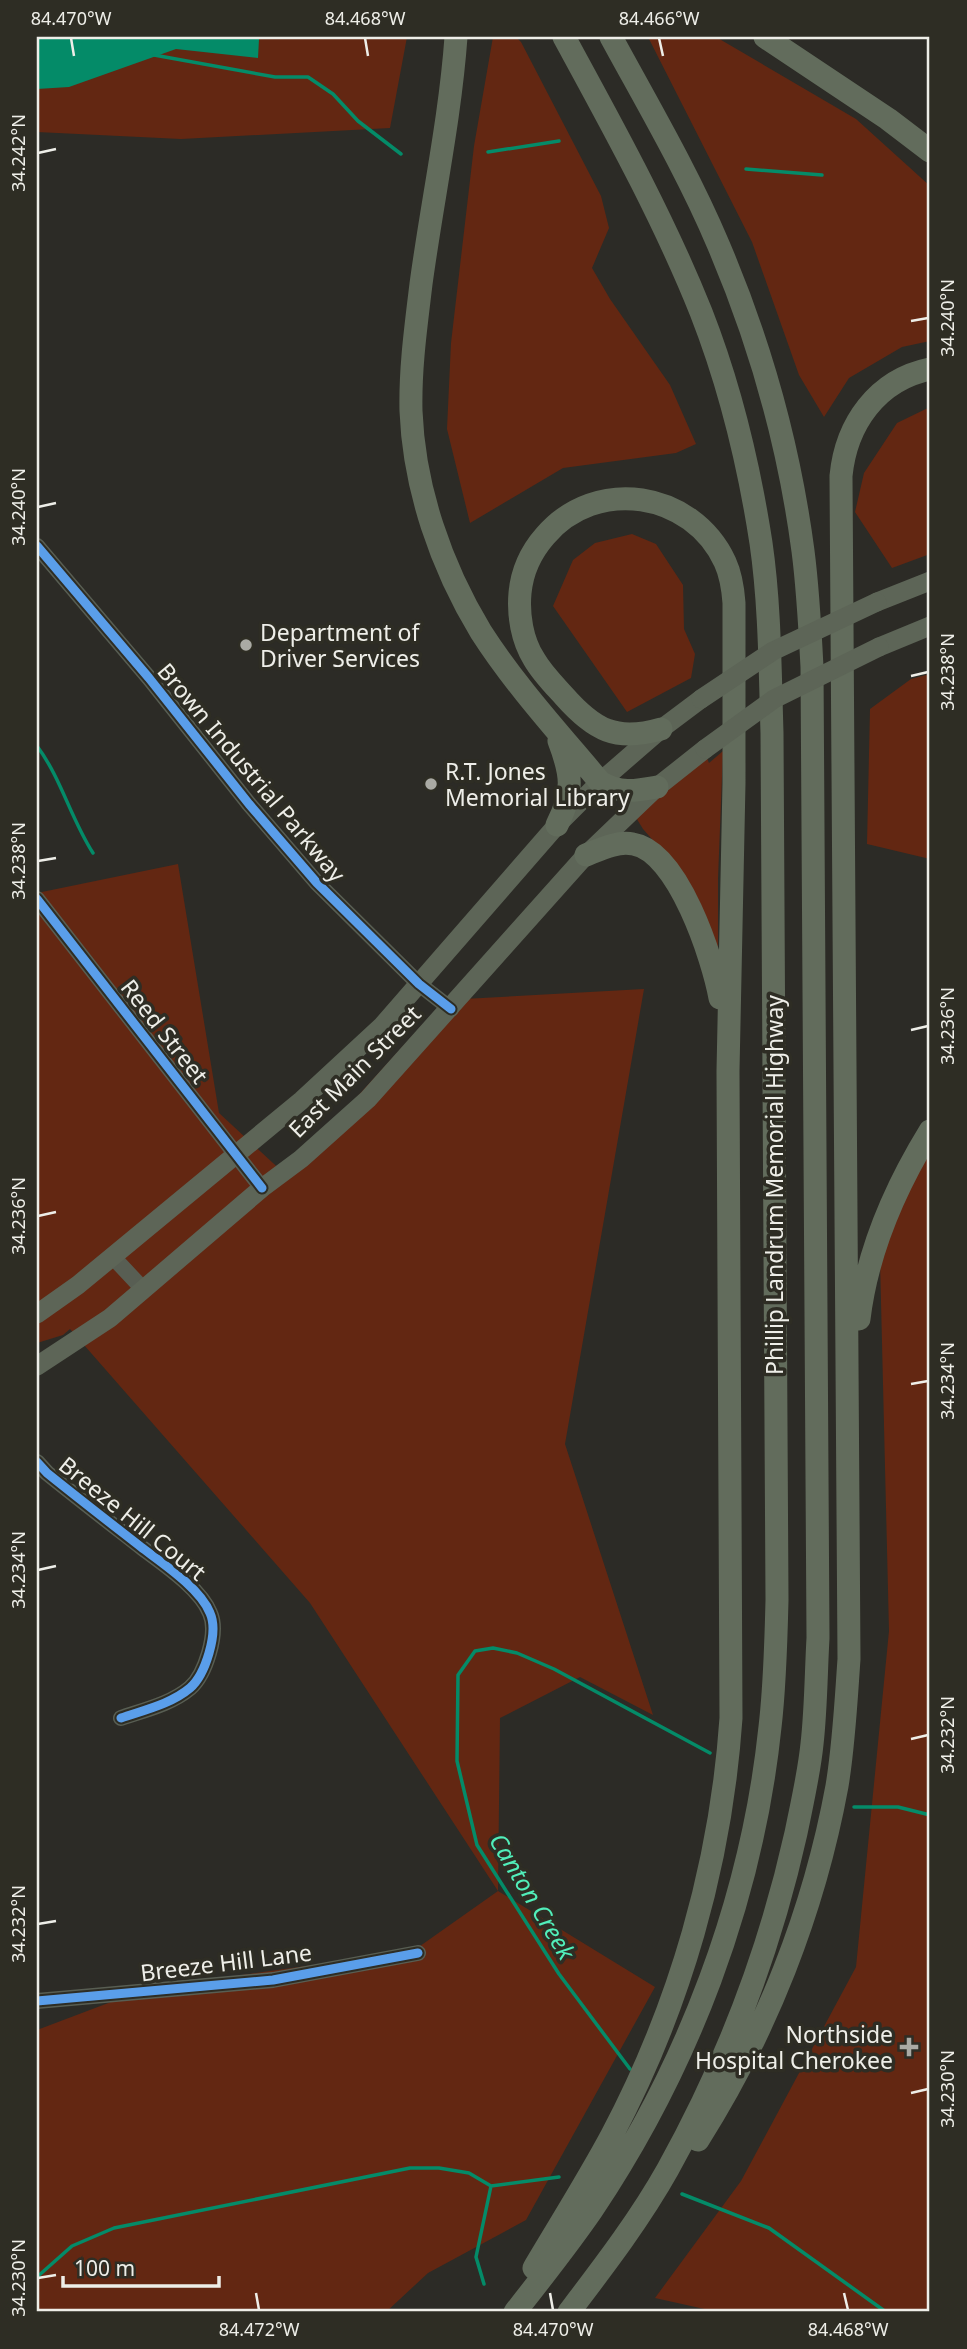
<svg xmlns="http://www.w3.org/2000/svg" width="967" height="2349" font-family="'Noto Sans',sans-serif">
  <rect width="100%" height="100%" fill="#2c2b26"/>
  <!-- green -->
  <path fill="#632712" d="M 37,37 L 407,37 L 390,128 L 181,139 L 37,132 Z
    M 493,37 L 516,37 L 521,42 L 601,196 L 609,228 L 592,268 L 610,299 L 670,385 L 696,444 L 676,453 L 563,468 L 470,523 L 447,429 L 451,343 L 474,146 Z
    M 648,37 L 716,37 L 856,119 L 930,186 L 930,341 L 902,347 L 849,378 L 824,417 L 799,375 L 752,242 Z
    M 930,407 L 930,554 L 892,568 L 855,512 L 864,473 L 897,423 Z
    M 632,534 L 656,544 L 683,585 L 684,629 L 695,654 L 691,678 L 627,712 L 553,606 L 573,560 L 595,543 Z
    M 930,674 L 930,859 L 867,844 L 870,709 L 911,679 Z
    M 723,751 L 718,879 L 718,959 L 665,854 L 643,829 L 635,816 L 707,758 L 709,763 Z
    M 178,864 L 219,1113 L 286,1175 L 445,1000 L 644,989 L 565,1444 L 653,1715 L 580,1677 L 500,1718 L 498,1891 L 655,1987 L 526,2220 L 428,2273 L 386,2312 L 37,2312 L 37,2030 L 148,1988 L 413,1951 L 498,1891 L 310,1603 L 70,1329 L 63,1335 L 37,1343 L 37,893 Z
    M 930,1151 L 930,2312 L 718,2312 L 655,2298 L 741,2181 L 856,1967 L 889,1631 L 879,1219 Z"/>
  <!-- water -->
  <path fill="#048b68" d="M 37,37 L 219,37 L 259,39 L 258,58 L 176,49 L 69,87 L 37,89 Z"/>
  <g fill="none" stroke-linecap="round" stroke-linejoin="round">
    <!-- stream -->
    <path stroke="#048b68" stroke-width="3.5" d="M 154,55 L 275,77 L 308,77 L 333,94 L 358,121 L 401,154
      M 488,152 L 559,141
      M 746,169 L 822,175
      M 37,746 C 61,778 71,819 93,853
      M 854,1807 L 898,1807 L 930,1815
      M 630,2069 L 559,1974 L 477,1845 L 457,1761 L 458,1675 L 475,1651 L 493,1648 L 517,1653 L 554,1669 L 710,1753
      M 682,2194 L 769,2228 L 886,2312
      M 37,2277 L 72,2246 L 114,2228 L 410,2168 L 439,2168 L 469,2173 L 491,2186 L 559,2177
      M 484,2284 L 476,2257 L 491,2186"/>
    <!-- minor -->
    <path stroke="#585e53" stroke-width="16" d="M 37,546 L 149,678 L 249,804 L 317,883 L 419,984 L 451,1009
      M 37,899 L 262,1188
      M 113,1257 L 142,1288
      M 37,1462 L 47,1473 C 78,1498 109,1522 141,1547 C 162,1563 200,1588 210,1613 C 219,1633 205,1675 190,1688 C 171,1704 144,1710 121,1718
      M 37,2001 L 273,1980 L 418,1953"/>
    <!-- major -->
    <path stroke="#5d6557" stroke-width="19" d="M 877,602 L 930,581
      M 879,647 L 930,626
      M 37,1314 L 78,1285 L 302,1100 L 382,1026 L 557,825 L 600,782 L 661,729 L 701,699
      M 37,1366 L 110,1318 L 262,1188 L 301,1159 L 368,1099 L 586,855 L 657,787 L 705,749"/>
    <!-- highway -->
    <path stroke="#626c5c" stroke-width="23" d="M 456,37 C 450,120 432,202 421,284 C 416,326 410,368 411,411 C 414,488 441,566 481,632 C 515,685 559,733 600,782 C 620,794 635,791 657,787
      M 765,37 L 888,119 L 930,151
      M 557,825 C 574,791 572,775 559,741
      M 586,855 C 601,849 617,841 633,844 C 678,851 713,959 720,998
      M 859,1319 C 867,1252 895,1188 930,1131
      M 698,2140 C 766,2033 814,1911 837,1786 C 844,1744 846,1701 849,1659 L 841,476 C 846,424 877,380 930,369
      M 534,2268 C 560,2224 588,2180 612,2135 C 680,2006 721,1864 731,1718 L 728,1071 L 734,783 L 734,603 C 733,589 731,575 725,562 C 692,491 596,476 545,536 C 531,552 522,571 520,593 C 518,615 522,640 534,659 C 542,673 554,685 564,696 C 594,730 616,742 661,729
      M 515,2312 C 541,2279 568,2245 592,2210 C 688,2067 752,1899 770,1727 C 775,1685 776,1642 777,1600 L 772,733 C 770,670 770,605 761,543 C 749,465 730,386 701,312 C 663,217 613,127 564,37
      M 569,2312 C 604,2266 640,2219 668,2169 C 727,2063 770,1950 796,1833 C 802,1803 809,1774 812,1744 C 816,1709 816,1673 818,1638 L 812,667 C 810,628 808,589 803,551 C 789,445 760,342 718,244 C 688,173 648,105 611,37"/>
    <!-- major-bridge -->
    <path stroke="#5d6557" stroke-width="19" d="M 701,699 L 773,651 L 877,602
      M 705,749 L 774,699 L 879,647"/>
    <defs>
      <path id="cycleway" d="M 37,546 L 149,678 L 249,804 L 317,883 L 419,984 L 451,1009
        M 37,899 L 262,1188
        M 37,1462 L 47,1473 C 78,1498 109,1522 141,1547 C 162,1563 200,1588 210,1613 C 219,1633 205,1675 190,1688 C 171,1704 144,1710 121,1718
        M 37,2001 L 273,1980 L 418,1953"/>
    </defs>
    <!-- cycleway casing -->
    <use href="#cycleway" stroke="#2e2d24" stroke-width="13"/>
    <!-- cycleway -->
    <use href="#cycleway" stroke="#5a9eea" stroke-width="9"/>
  </g>
  <!-- ticks -->
  <path fill="none" stroke="#eeeee8" stroke-width="2.5" d="M 71,38 L 74,56M 365,38 L 368,56M 659,38 L 663,56M 38,153 L 56,149M 911,321 L 928,318M 38,507 L 56,503M 911,676 L 928,672M 38,861 L 56,858M 911,1030 L 928,1026M 38,1216 L 56,1212M 911,1384 L 928,1381M 38,1570 L 56,1566M 911,1739 L 928,1735M 38,1924 L 56,1921M 911,2093 L 928,2089M 38,2278 L 56,2275M 256,2293 L 259,2310M 550,2293 L 553,2310M 844,2293 L 848,2310"/>
  <!-- markers -->
  <g fill="#aaaaa4" stroke="#2e2d24" stroke-width="2.5">
    <circle cx="246" cy="645" r="7"/>
    <circle cx="431" cy="784" r="7"/>
    <path d="M905.5 2036.5h7v7h7v7h-7v7h-7v-7h-7v-7h7z"/>
  </g>
  <g text-anchor="middle" dominant-baseline="central" stroke-width="7" stroke-linejoin="round" paint-order="stroke">
    <!-- poi labels -->
    <g font-size="23" fill="#eeeee8" stroke="#2e2d24" text-anchor="start">
      <text x="260" y="632">Department of<tspan x="260" dy="26">Driver Services</tspan></text>
      <text x="445" y="771">R.T. Jones<tspan x="445" dy="26">Memorial Library</tspan></text>
      <text x="893" y="2034" text-anchor="end">Northside<tspan x="893" dy="26">Hospital Cherokee</tspan></text>
    </g>
    <!-- street labels -->
    <g font-size="23" fill="#eeeee8" stroke="#2e2d24">
      <text transform="translate(252 772) rotate(50)">Brown Industrial Parkway</text>
      <text transform="translate(165 1031) rotate(52)">Reed Street</text>
      <text transform="translate(354 1071) rotate(-45)">East Main Street</text>
      <text transform="translate(774 1185) rotate(-90)">Phillip Landrum Memorial Highway</text>
      <text transform="translate(133 1518) rotate(39)">Breeze Hill Court</text>
      <text transform="translate(226 1962) rotate(-7)">Breeze Hill Lane</text>
    </g>
    <!-- water labels -->
    <g font-size="24" font-style="italic" fill="#51eeba" stroke="#2e2d24">
      <text transform="translate(533 1896) rotate(59)">Canton Creek</text>
    </g>
  </g>
  <!-- border -->
  <rect width="967" height="2349" fill="none" stroke="#2e2d24" stroke-width="77"/>
  <!-- scale -->
  <path d="M63 2276v10h156v-10" fill="none" stroke="#eeeee8" stroke-width="3.5"/>
  <text x="74" y="2276" font-size="21" fill="#eeeee8" stroke="#2e2d24" stroke-width="5" paint-order="stroke">100 m</text>
  <rect x="38" y="38" width="890" height="2272" fill="none" stroke="#eeeee8" stroke-width="2.5"/>
  <g font-size="18" text-anchor="middle" fill="#eeeee8">
    <text x="71" y="25">84.470°W</text>
    <text x="365" y="25">84.468°W</text>
    <text x="659" y="25">84.466°W</text>
    <text transform="translate(19 153) rotate(-90)" y="6">34.242°N</text>
    <text transform="translate(948 318) rotate(-90)" y="6">34.240°N</text>
    <text transform="translate(19 507) rotate(-90)" y="6">34.240°N</text>
    <text transform="translate(948 672) rotate(-90)" y="6">34.238°N</text>
    <text transform="translate(19 861) rotate(-90)" y="6">34.238°N</text>
    <text transform="translate(948 1026) rotate(-90)" y="6">34.236°N</text>
    <text transform="translate(19 1216) rotate(-90)" y="6">34.236°N</text>
    <text transform="translate(948 1381) rotate(-90)" y="6">34.234°N</text>
    <text transform="translate(19 1570) rotate(-90)" y="6">34.234°N</text>
    <text transform="translate(948 1735) rotate(-90)" y="6">34.232°N</text>
    <text transform="translate(19 1924) rotate(-90)" y="6">34.232°N</text>
    <text transform="translate(948 2089) rotate(-90)" y="6">34.230°N</text>
    <text transform="translate(19 2278) rotate(-90)" y="6">34.230°N</text>
    <text x="259" y="2336">84.472°W</text>
    <text x="553" y="2336">84.470°W</text>
    <text x="848" y="2336">84.468°W</text>
  </g>
</svg>
